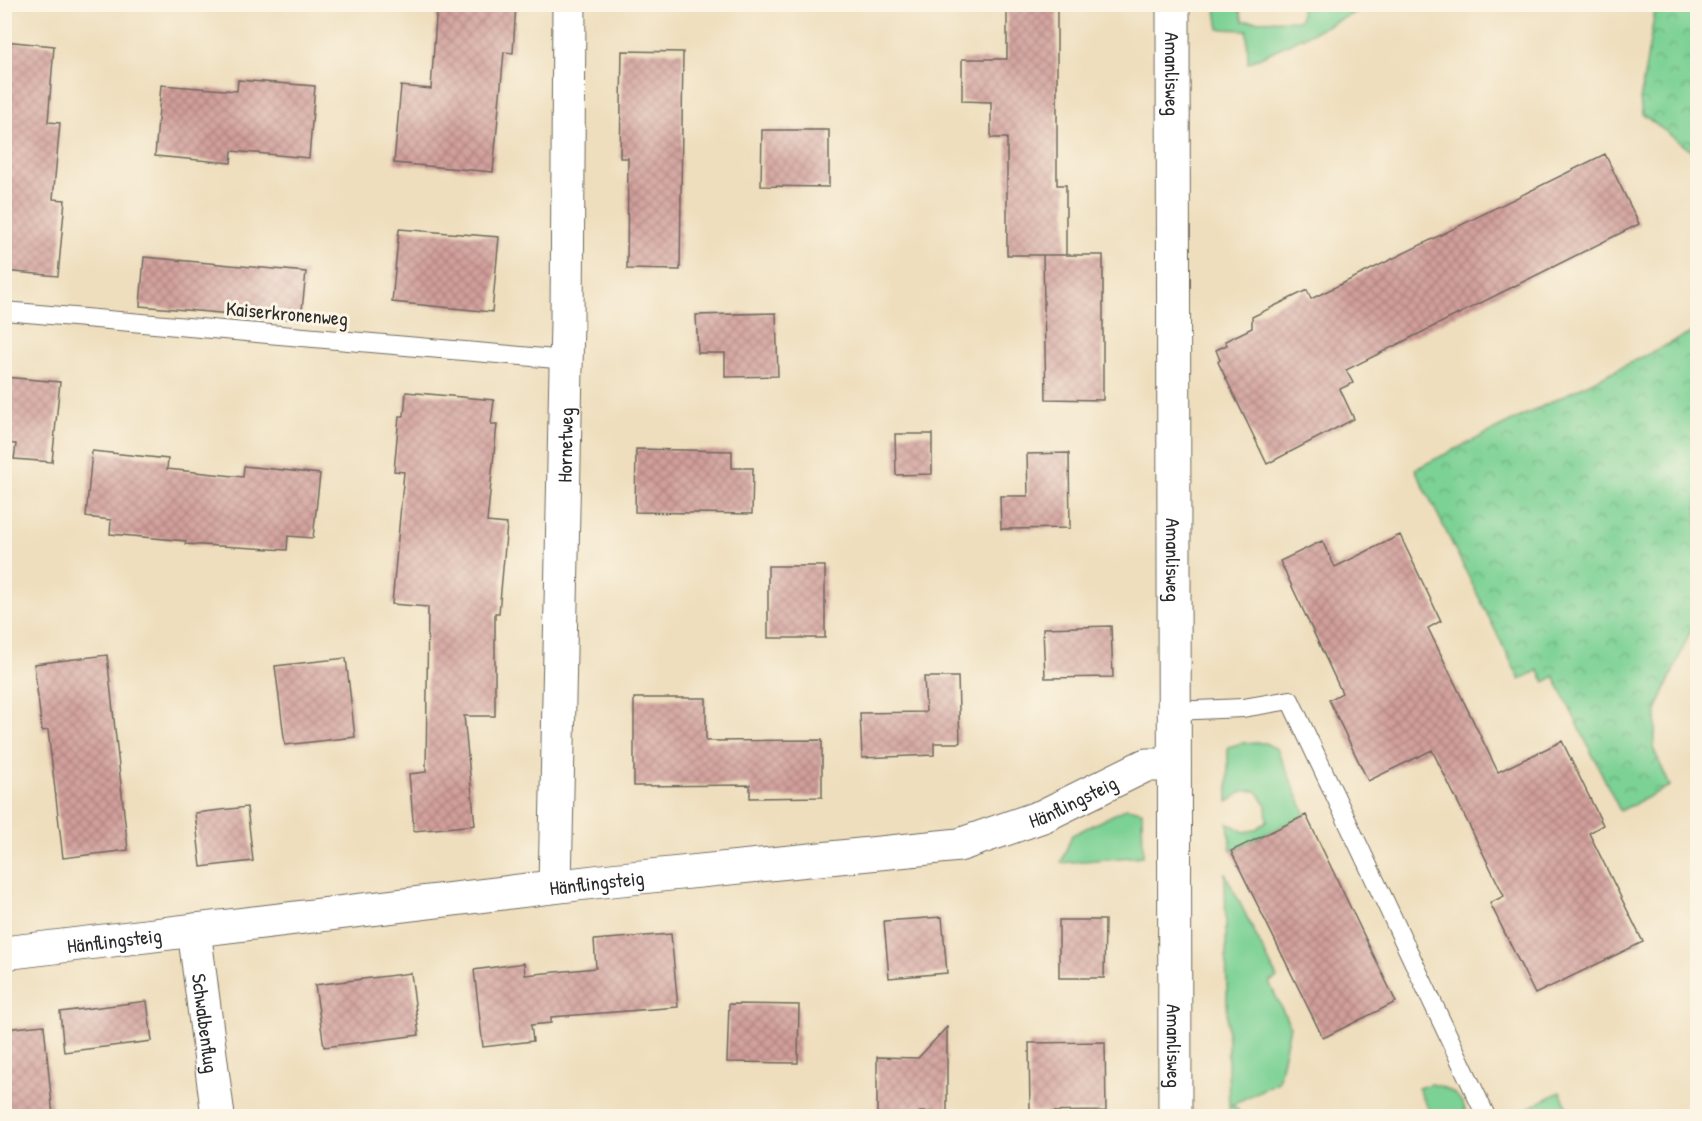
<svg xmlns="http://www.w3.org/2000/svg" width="1702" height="1121" font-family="'Patrick Hand',sans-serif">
  <defs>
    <pattern id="park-crowns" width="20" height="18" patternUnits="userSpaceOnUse" patternTransform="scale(1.5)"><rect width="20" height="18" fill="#7cd194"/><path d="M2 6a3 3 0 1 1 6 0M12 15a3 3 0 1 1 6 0" fill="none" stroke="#66aa79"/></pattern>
    <pattern id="building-cross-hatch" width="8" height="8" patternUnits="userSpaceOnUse" patternTransform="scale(1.5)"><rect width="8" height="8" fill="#d29f9b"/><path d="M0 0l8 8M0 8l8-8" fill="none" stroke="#ab827f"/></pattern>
  </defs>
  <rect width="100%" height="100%" fill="#fcf5e5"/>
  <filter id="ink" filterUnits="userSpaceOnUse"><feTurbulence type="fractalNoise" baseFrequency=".0167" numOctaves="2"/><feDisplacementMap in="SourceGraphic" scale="12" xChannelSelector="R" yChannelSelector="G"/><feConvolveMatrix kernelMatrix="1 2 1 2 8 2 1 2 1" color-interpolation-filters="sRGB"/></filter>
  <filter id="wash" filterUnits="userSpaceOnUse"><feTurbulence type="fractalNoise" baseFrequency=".008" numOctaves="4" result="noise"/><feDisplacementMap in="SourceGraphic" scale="24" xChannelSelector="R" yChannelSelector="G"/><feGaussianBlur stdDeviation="1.35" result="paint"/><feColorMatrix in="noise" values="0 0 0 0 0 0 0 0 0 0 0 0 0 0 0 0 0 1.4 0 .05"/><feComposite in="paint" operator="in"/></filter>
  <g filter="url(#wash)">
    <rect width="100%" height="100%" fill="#eedebd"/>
    <!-- grass -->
    <path fill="#7cd194" stroke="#547e60" stroke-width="1.5" d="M 1220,4 L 1238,5 L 1243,21 L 1300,20 L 1302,5 L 1371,5 L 1248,63 L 1247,30 L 1219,29 L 1216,10 Z
      M 1242,743 L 1265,743 L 1277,749 L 1306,815 L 1231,851 L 1228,823 L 1244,832 L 1255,830 L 1267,821 L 1266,805 L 1257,791 L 1243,791 L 1228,802 L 1228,747 Z
      M 1127,808 L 1142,811 L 1143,856 L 1061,863 L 1072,835 Z
      M 1225,873 L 1277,978 L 1269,982 L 1290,1026 L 1278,1082 L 1231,1105 L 1238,1109 L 1238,1116 L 1229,1116 Z
      M 1431,1084 C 1448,1087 1465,1097 1466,1116 L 1415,1116 L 1429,1110 L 1418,1088 Z
      M 1560,1092 L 1572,1116 L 1533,1116 L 1528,1108 Z"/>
    <!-- park -->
    <path fill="url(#park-crowns)" stroke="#547e60" stroke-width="1.5" d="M 1656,5 L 1697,5 L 1697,155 L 1642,114 L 1640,100 Z
      M 1697,330 L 1697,616 L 1657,708 L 1654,750 L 1670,786 L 1620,811 L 1554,676 L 1545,682 L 1538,670 L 1520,680 L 1415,469 Z"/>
    <g id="blocks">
      <!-- building -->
      <path fill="url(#building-cross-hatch)" d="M 437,4 L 516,4 L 513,53 L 504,52 L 493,172 L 394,163 L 401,86 L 431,89 Z
        M 1007,4 L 1057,4 L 1057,185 L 1066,185 L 1066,255 L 1007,255 L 1007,138 L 991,138 L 991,102 L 962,101 L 962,59 L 1007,59 Z
        M 4,41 L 54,46 L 48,122 L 60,123 L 53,199 L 65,200 L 58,276 L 4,271 Z
        M 622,51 L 683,52 L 680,270 L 627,269 L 628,158 L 620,158 Z
        M 238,80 L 315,86 L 309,158 L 232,151 L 231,163 L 155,156 L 161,85 L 237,91 Z
        M 762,130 L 829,130 L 829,187 L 761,186 Z
        M 1605,154 L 1639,224 L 1346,370 L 1353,383 L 1340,389 L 1354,419 L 1267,464 L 1218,362 L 1220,360 L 1216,350 L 1227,345 L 1225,341 L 1252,328 L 1252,317 L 1307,290 L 1311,299 Z
        M 399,229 L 499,237 L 492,312 L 392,302 Z
        M 1043,255 L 1103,255 L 1103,400 L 1046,399 Z
        M 144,257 L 306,272 L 301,320 L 140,306 Z
        M 776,313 L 778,376 L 725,377 L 725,353 L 698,353 L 696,315 Z
        M 4,377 L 60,382 L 52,462 L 14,459 L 16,444 L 4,443 Z
        M 406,392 L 494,400 L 491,424 L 497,424 L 487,522 L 507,524 L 499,613 L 495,613 L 495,716 L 464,716 L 475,825 L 414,831 L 409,774 L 426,772 L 428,607 L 392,604 L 404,472 L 394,471 L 399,416 L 404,416 Z
        M 895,434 L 932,434 L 932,474 L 896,475 Z
        M 636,449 L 732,451 L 732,468 L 753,468 L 752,514 L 635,512 Z
        M 92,451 L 168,459 L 167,469 L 243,477 L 244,466 L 320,474 L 313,538 L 288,536 L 287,550 L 185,544 L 186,541 L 110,534 L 111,520 L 86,517 Z
        M 1069,453 L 1070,528 L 1001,529 L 1000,496 L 1028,496 L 1027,454 Z
        M 1400,535 L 1441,621 L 1428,628 L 1498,772 L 1562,741 L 1603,825 L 1589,833 L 1643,942 L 1535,994 L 1490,903 L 1504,896 L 1432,750 L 1368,781 L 1329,700 L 1342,693 L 1280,561 L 1322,541 L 1335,567 Z
        M 768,566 L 825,566 L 825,638 L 768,638 Z
        M 1111,626 L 1113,677 L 1045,678 L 1043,628 Z
        M 107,655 L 128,850 L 63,858 L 48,730 L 42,731 L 34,664 Z
        M 346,658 L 355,737 L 285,745 L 275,666 Z
        M 924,677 L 958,677 L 960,743 L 934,743 L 934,755 L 862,758 L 860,713 L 926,712 Z
        M 634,698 L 706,698 L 706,741 L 822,740 L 822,797 L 750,798 L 750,785 L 634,786 Z
        M 247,807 L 253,861 L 201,867 L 195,813 Z
        M 1306,815 L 1396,1002 L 1323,1038 L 1231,851 Z
        M 942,917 L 947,973 L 889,978 L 884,921 Z
        M 1059,920 L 1105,920 L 1104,978 L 1059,978 Z
        M 671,934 L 678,1007 L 551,1017 L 551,1023 L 531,1025 L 533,1041 L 483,1047 L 474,970 L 524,963 L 525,975 L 596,968 L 594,940 Z
        M 411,973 L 419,1035 L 324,1047 L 315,985 Z
        M 147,1001 L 152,1041 L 64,1052 L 60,1012 Z
        M 729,1004 L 799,1005 L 798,1063 L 727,1062 Z
        M 44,1025 L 53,1116 L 4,1116 L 4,1029 Z
        M 947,1027 L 947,1112 L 920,1112 L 915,1116 L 877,1116 L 877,1057 L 918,1058 Z
        M 1105,1042 L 1106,1111 L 1030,1112 L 1029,1043 Z"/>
    </g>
  </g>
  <g filter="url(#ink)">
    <use href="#blocks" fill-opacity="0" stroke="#6f6a5e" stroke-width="1.5"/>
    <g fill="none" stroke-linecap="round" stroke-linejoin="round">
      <defs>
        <path id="lane" d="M 4,311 L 567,360
          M 1173,711 L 1243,708 L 1290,700 L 1486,1116"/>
        <g id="street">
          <path id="s1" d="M 1173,4 L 1175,1116"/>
          <path id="s2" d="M 555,886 L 567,321 L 569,4"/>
          <path id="s3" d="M 194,930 L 218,1116"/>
          <path id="s4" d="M 4,953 L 611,880 L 959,845 L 1043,816 L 1146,765 L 1174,765"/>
        </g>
      </defs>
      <!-- lane casing -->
      <use href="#lane" stroke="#6f6a5e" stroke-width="20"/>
      <!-- street casing -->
      <use href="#street" stroke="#6f6a5e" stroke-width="35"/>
      <!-- lane -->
      <use href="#lane" stroke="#fff" stroke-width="18"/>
      <!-- street -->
      <use href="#street" stroke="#fff" stroke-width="33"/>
    </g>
  </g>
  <g text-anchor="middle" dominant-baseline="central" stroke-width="6" stroke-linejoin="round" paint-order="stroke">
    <!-- street labels -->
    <g font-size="20" fill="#2b2b2b" stroke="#fcf5e5">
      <text stroke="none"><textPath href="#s1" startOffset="70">Amanlisweg</textPath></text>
      <text transform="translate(287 313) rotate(5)">Kaiserkronenweg</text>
      <text stroke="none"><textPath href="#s2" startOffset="441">Hornetweg</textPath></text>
      <text stroke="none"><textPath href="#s1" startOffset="556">Amanlisweg</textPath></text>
      <text stroke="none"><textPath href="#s4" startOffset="1083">Hänflingsteig</textPath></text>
      <text stroke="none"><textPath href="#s4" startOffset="597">Hänflingsteig</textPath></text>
      <text stroke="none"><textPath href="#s4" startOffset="111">Hänflingsteig</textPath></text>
      <text stroke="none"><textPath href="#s3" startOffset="94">Schwalbenflug</textPath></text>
      <text stroke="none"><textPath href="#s1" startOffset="1042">Amanlisweg</textPath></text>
    </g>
  </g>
  <!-- margin -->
  <rect width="1702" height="1121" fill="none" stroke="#fcf5e5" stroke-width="24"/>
</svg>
